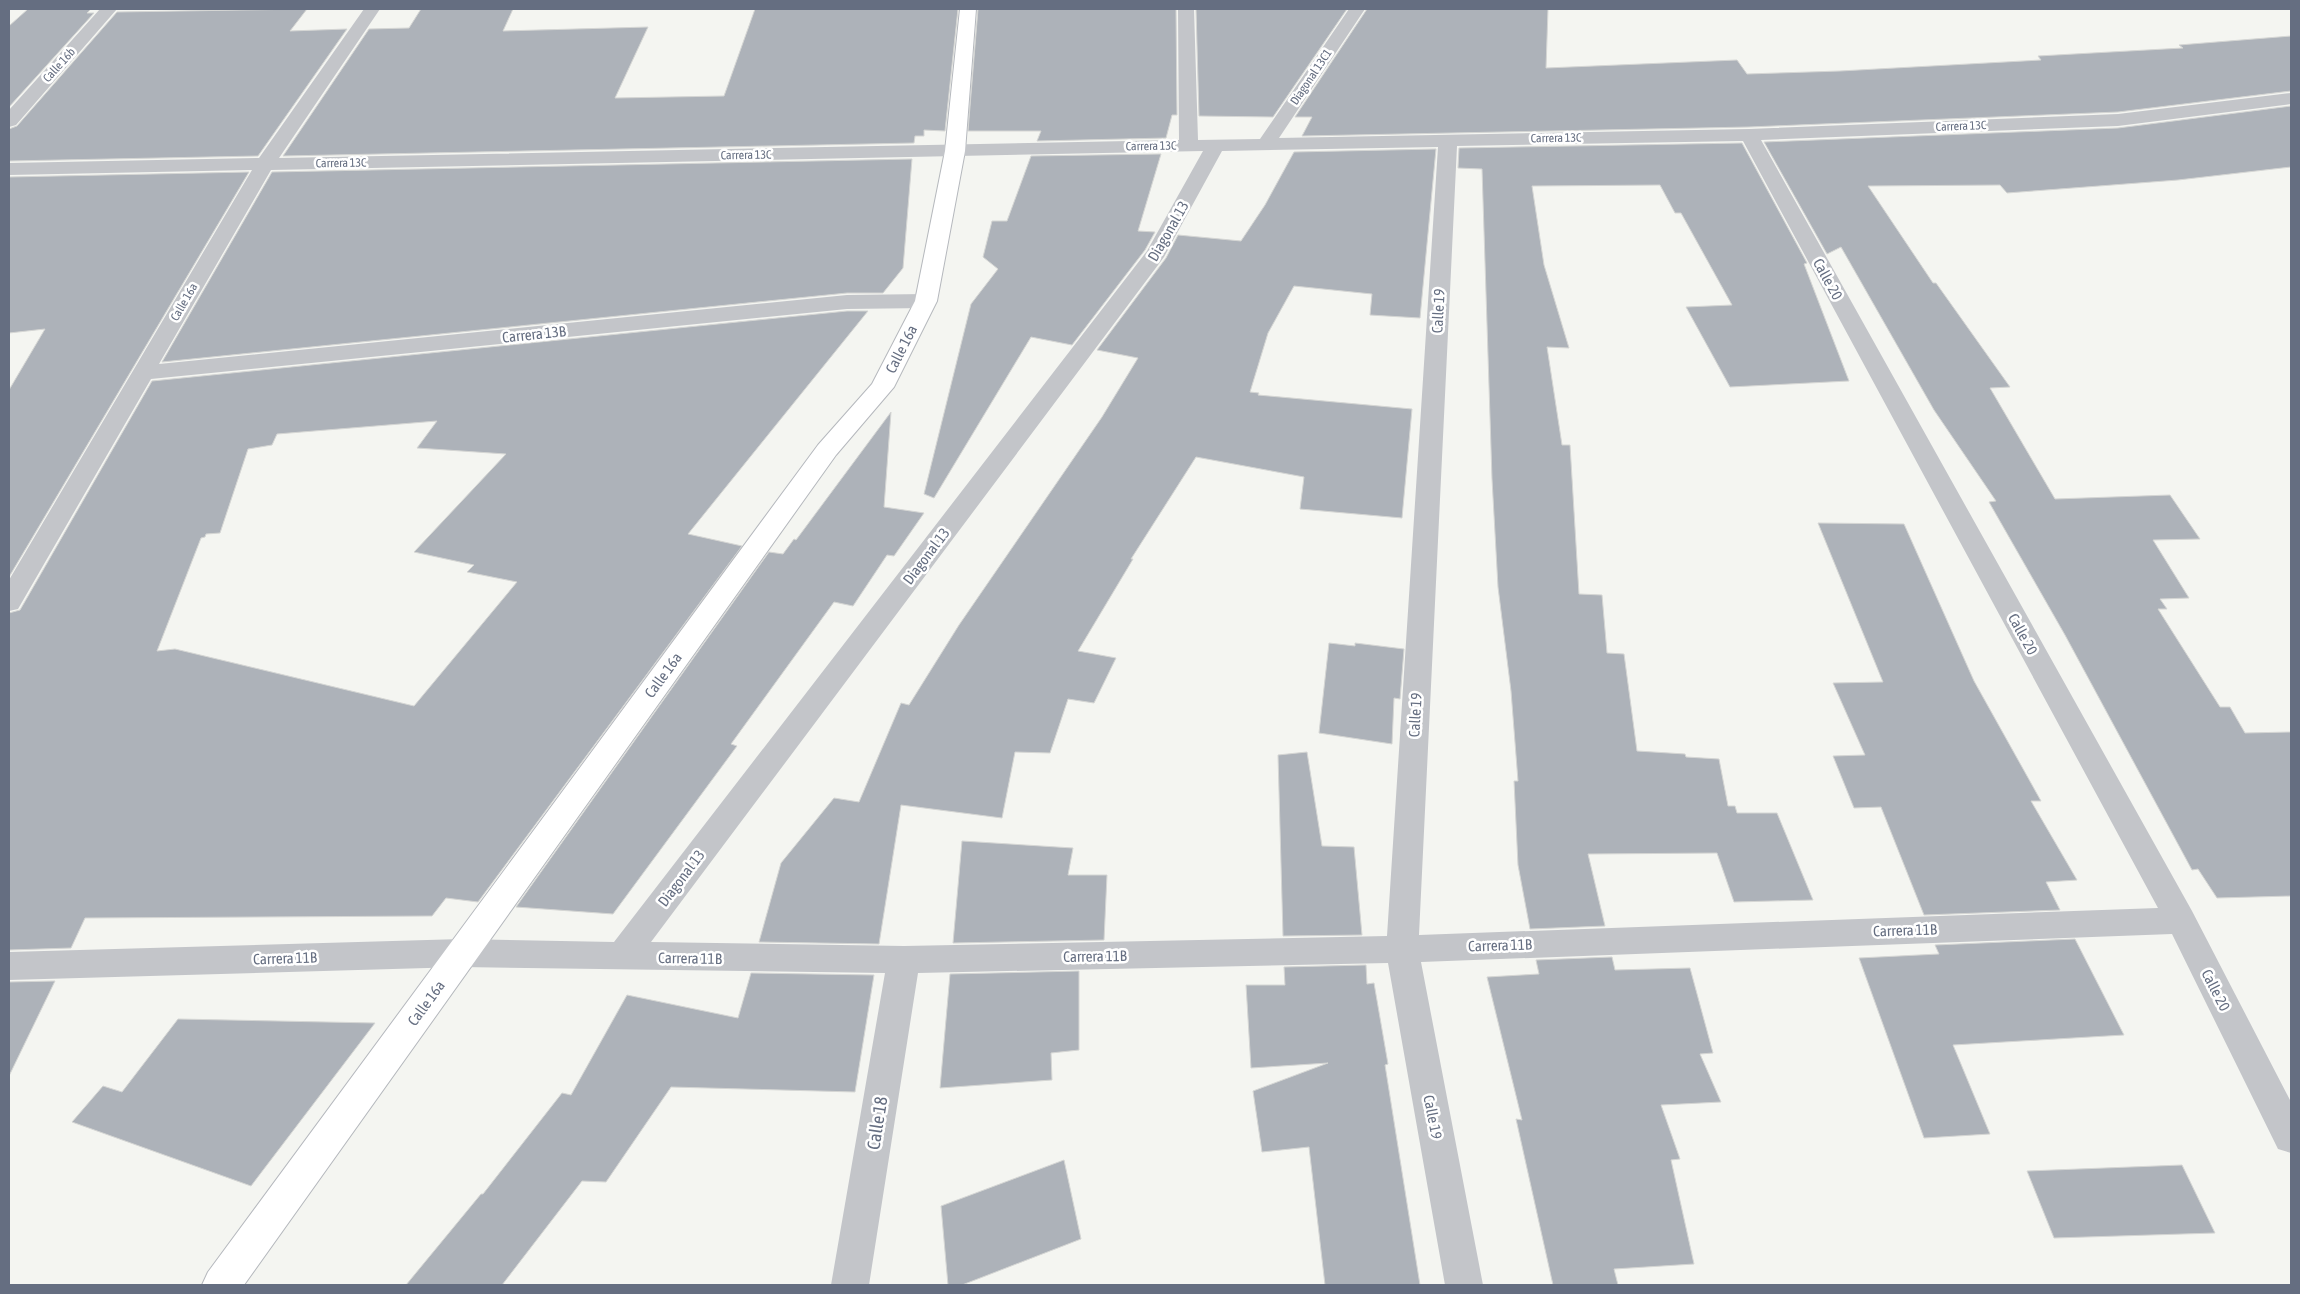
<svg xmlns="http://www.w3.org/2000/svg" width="2300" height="1294" font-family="'Asap Condensed',sans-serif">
  <rect width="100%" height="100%" fill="#f4f5f1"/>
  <!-- building -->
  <path fill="#adb2b9" stroke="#d5d6d4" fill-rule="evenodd" d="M 28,9 L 91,9 L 87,13 L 94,13 L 9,107 L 9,26 Z
    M 307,9 L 290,31 L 347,29 L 258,156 L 9,161 L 9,129 L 17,126 L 117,12 Z
    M 421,9 L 513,9 L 503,31 L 648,27 L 615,98 L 724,96 L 755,9 L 958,9 L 945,131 L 924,130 L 924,136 L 915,136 L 914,143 L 283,156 L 369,29 L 409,28 Z
    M 978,9 L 1176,9 L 1177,115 L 1172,115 L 1166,138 L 1037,141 L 1041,131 L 968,131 Z
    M 1196,9 L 1347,9 L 1273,117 L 1199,116 Z
    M 1367,9 L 1548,9 L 1546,68 L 1737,60 L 1747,74 L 1840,71 L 2041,60 L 2038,56 L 2183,48 L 2179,45 L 2291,36 L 2291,91 L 2118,112 L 1749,127 L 1302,136 L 1312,117 L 1295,117 Z
    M 2291,106 L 2291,167 L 2178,180 L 2007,193 L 2000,185 L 1868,186 L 1933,283 L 1936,283 L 2010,387 L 1990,388 L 2055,499 L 2170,495 L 2200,539 L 2153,540 L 2189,598 L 2160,599 L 2167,609 L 2158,609 L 2220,707 L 2230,707 L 2245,733 L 2291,732 L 2291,896 L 2217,898 L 2198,869 L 2192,870 L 2065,635 L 1989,502 L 1996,501 L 1934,410 L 1841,247 L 1827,254 L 1764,142 L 2118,128 Z
    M 1742,143 L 1807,263 L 1804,264 L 1849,381 L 1730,387 L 1686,307 L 1732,305 L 1681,213 L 1675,213 L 1660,185 L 1532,186 L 1544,265 L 1569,348 L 1547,347 L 1562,445 L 1570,445 L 1579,594 L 1602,595 L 1607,653 L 1624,654 L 1637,751 L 1685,754 L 1686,757 L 1719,759 L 1728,806 L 1735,806 L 1737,813 L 1777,813 L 1813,900 L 1734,902 L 1717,853 L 1588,854 L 1605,926 L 1530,929 L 1518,865 L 1514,781 L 1518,781 L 1511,691 L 1498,587 L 1492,479 L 1482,169 L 1458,168 L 1459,148 Z
    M 1436,149 L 1420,318 L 1370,315 L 1372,294 L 1294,286 L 1268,333 L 1250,392 L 1259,393 L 1258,395 L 1412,409 L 1402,518 L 1300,509 L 1304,477 L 1196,457 L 1131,559 L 1133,559 L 1078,651 L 1116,658 L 1094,703 L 1068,699 L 1050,753 L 1015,752 L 1002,818 L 901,805 L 879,944 L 759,942 L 781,863 L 834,798 L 859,802 L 901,703 L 909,705 L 959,625 L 1102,417 L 1138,358 L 1097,350 L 1166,258 L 1178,235 L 1241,241 L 1265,205 L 1294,152 Z
    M 1161,154 L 1138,231 L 1155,232 L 1145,250 L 1072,345 L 1031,337 L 934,498 L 924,494 L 971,304 L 998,269 L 983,257 L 992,221 L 1007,221 L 1031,156 Z
    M 912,159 L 903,268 L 883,293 L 847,293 L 162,362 L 272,172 Z
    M 249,172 L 9,577 L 9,390 L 45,329 L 9,333 L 9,177 Z
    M 847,311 L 868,311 L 688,534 L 742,546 L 478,902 L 446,898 L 432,916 L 85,918 L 71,948 L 9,950 L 9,613 L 20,610 L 152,381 ZM 437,421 L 417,448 L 506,454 L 414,552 L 474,565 L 467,572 L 517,582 L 414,706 L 175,649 L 157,651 L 201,538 L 205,537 L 206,534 L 220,533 L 248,449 L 272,445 L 277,434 Z
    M 891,412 L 884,507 L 924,513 L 894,556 L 887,555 L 853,606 L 834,602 L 731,744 L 737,746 L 613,914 L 516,907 L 769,552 L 783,554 L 794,539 L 796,540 Z
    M 1818,523 L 1904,524 L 1974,681 L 2041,801 L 2031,801 L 2077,880 L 2046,882 L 2060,910 L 1924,915 L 1881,807 L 1854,808 L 1833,756 L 1865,755 L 1833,683 L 1883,682 Z
    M 1329,643 L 1355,646 L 1355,643 L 1404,649 L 1400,699 L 1394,698 L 1392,744 L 1319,733 Z
    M 1307,752 L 1322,846 L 1354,847 L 1362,935 L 1283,936 L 1278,755 Z
    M 962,841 L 1073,848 L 1068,875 L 1107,875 L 1104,940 L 953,943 Z
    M 2075,939 L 2124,1035 L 1953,1045 L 1990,1134 L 1924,1138 L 1859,958 L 1939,954 L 1935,945 Z
    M 1612,957 L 1615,970 L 1690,968 L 1713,1053 L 1700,1054 L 1721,1102 L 1661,1105 L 1680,1159 L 1671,1160 L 1694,1264 L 1614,1269 L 1618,1285 L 1553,1285 L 1516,1119 L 1522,1120 L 1487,977 L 1539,974 L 1536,960 Z
    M 1366,965 L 1367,984 L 1374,983 L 1388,1064 L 1385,1065 L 1420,1285 L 1325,1285 L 1309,1147 L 1262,1152 L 1253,1091 L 1328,1063 L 1251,1068 L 1246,985 L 1285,985 L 1284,967 Z
    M 1079,971 L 1079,1050 L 1051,1053 L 1052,1080 L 940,1088 L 950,974 Z
    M 751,973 L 874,975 L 855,1092 L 671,1087 L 606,1182 L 582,1181 L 502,1285 L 406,1285 L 481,1194 L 483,1194 L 562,1093 L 571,1095 L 627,995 L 738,1018 Z
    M 55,981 L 9,1076 L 9,982 Z
    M 178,1019 L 375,1023 L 251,1186 L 72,1122 L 103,1086 L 122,1092 Z
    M 1064,1160 L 1081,1239 L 962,1285 L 948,1285 L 941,1206 Z
    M 2182,1165 L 2215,1233 L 2054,1238 L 2027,1171 Z"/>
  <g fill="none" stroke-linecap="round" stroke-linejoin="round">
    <defs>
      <path id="secondary" d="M 960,9 L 976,9 L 965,151 L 937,301 L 894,387 L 836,455 L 244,1285 L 202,1285 L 208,1272 L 818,445 L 872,384 L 915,301 L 945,151 Z"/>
    </defs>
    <!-- secondary casing -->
    <use href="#secondary" stroke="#b5b8bd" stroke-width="2"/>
    <!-- minor -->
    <path fill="#c3c5c9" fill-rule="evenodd" d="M 100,9 L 117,9 L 16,125 L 9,127 L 9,110 Z
      M 364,9 L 380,9 L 279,158 L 1179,140 L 1178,9 L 1194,9 L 1198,140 L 1260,139 L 1349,9 L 1365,9 L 1279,138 L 1749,129 L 2118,114 L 2291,93 L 2291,104 L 2118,126 L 1761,140 L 2192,911 L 2291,1102 L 2291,1153 L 2278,1149 L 2172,934 L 1421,962 L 1483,1285 L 1445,1285 L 1388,963 L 918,973 L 869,1285 L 831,1285 L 885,973 L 462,967 L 9,980 L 9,952 L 462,939 L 614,942 L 1147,251 L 1203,151 L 271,170 L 159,364 L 847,295 L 926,294 L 934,296 L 937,301 L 934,306 L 926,308 L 847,309 L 151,379 L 18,609 L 9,611 L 9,580 L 252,170 L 9,175 L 9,163 L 259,158 ZM 1743,141 L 2158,908 L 1419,935 L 1457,146 ZM 1438,147 L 1387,936 L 904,946 L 651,942 L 1164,257 L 1222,151 Z"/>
    <!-- secondary -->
    <use href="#secondary" fill="#fff" fill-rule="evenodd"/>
  </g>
  <g text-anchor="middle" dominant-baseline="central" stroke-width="5" stroke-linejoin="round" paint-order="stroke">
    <!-- far-street labels -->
    <g font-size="12" fill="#656e81" stroke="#fff">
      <text transform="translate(59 65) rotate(-48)">Calle 16b</text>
      <text transform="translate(1311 77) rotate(-56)">Diagonal 13C1</text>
      <text transform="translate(1961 126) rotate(-2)">Carrera 13C</text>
      <text transform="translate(1556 138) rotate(-1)">Carrera 13C</text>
      <text transform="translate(1151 146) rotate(-1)">Carrera 13C</text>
      <text transform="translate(746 155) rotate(-1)">Carrera 13C</text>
      <text transform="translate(341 163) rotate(-1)">Carrera 13C</text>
      <text transform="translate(184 302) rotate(-60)">Calle 16a</text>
    </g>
    <!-- street labels -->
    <g font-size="15" fill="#656e81" stroke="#fff">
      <text transform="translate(1168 231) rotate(-60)">Diagonal 13</text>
      <text transform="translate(1828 279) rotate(61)">Calle 20</text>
      <text transform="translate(1438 311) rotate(-87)">Calle 19</text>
      <text transform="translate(534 334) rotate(-6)">Carrera 13B</text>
      <text transform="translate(901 349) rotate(-63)">Calle 16a</text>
      <text transform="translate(926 556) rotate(-53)">Diagonal 13</text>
      <text transform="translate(2023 634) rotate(61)">Calle 20</text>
      <text transform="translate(663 675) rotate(-54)">Calle 16a</text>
      <text transform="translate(1415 715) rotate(-87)">Calle 19</text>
      <text transform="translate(681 878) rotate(-53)">Diagonal 13</text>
      <text transform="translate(1905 930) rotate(-2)">Carrera 11B</text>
      <text transform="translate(1500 945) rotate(-2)">Carrera 11B</text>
      <text transform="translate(1095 956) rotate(-1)">Carrera 11B</text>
      <text transform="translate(285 958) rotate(-2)">Carrera 11B</text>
      <text transform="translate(690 958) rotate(1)">Carrera 11B</text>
      <text transform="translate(2216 990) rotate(63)">Calle 20</text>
      <text transform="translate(426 1003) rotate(-54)">Calle 16a</text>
      <text transform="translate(1433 1117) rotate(79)">Calle 19</text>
    </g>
    <!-- near-street labels -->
    <g font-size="18" fill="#656e81" stroke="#fff">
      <text transform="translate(877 1123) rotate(-81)">Calle 18</text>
    </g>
  </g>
  <!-- border -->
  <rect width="2300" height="1294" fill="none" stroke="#656e81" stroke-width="20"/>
</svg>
